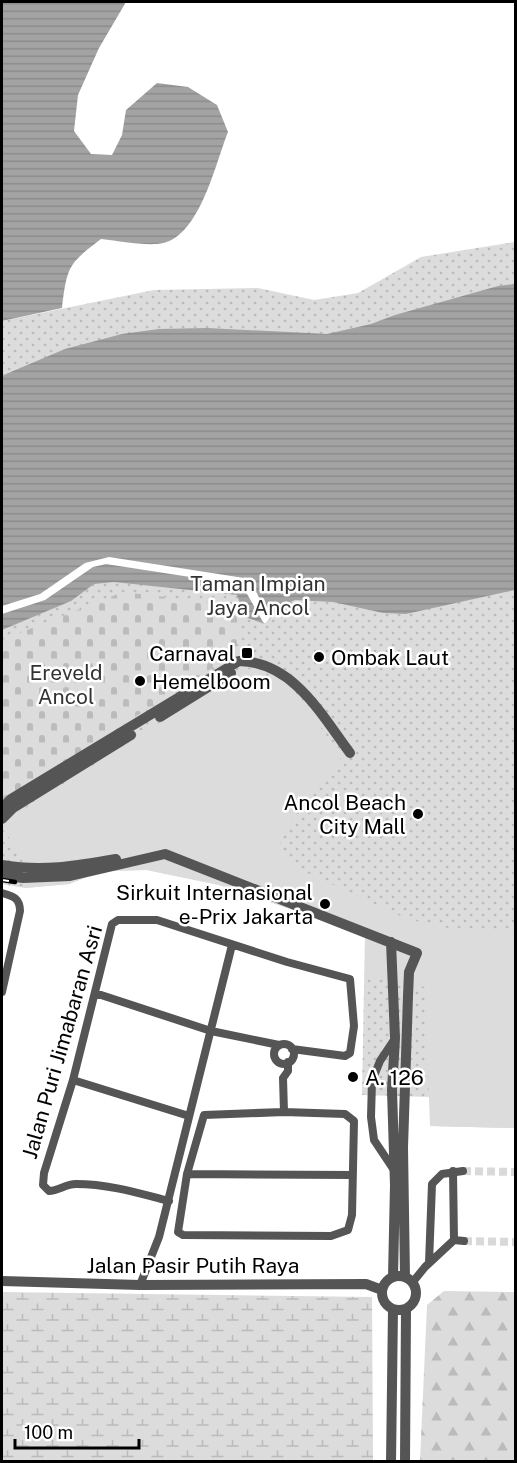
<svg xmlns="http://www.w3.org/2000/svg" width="517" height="1463" font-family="'Public Sans',sans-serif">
  <defs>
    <pattern id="green-dots" width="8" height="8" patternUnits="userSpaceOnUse" patternTransform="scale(1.5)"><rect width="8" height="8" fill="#dcdcdc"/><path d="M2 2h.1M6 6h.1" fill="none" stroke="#bbb" stroke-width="1.8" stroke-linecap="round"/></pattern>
    <pattern id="forest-firs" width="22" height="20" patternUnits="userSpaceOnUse" patternTransform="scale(1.5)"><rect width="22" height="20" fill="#dcdcdc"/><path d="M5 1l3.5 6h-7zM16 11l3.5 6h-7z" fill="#bbb"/></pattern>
    <pattern id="wetland-marsh" width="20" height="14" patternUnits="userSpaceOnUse" patternTransform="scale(1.5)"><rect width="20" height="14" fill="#dcdcdc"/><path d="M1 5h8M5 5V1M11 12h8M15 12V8" fill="none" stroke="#bbb"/></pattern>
    <pattern id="cemetery-stones" width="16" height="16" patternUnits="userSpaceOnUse" patternTransform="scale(1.5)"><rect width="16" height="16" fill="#dcdcdc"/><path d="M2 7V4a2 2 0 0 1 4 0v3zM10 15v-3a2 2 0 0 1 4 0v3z" fill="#bbb"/></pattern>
    <pattern id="water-rules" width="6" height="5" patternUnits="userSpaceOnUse" patternTransform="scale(1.5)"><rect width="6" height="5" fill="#a3a3a3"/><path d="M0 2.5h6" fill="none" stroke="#8b8b8b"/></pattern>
  </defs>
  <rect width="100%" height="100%" fill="#fff"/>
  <!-- green -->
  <path fill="url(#green-dots)" d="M 515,242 L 515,1128 L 430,1126 L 430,1097 L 362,1095 L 365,934 L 219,885 L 147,870 L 102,871 L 69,884 L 25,888 L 2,884 L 2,321 L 154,290 L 258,288 L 314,300 L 358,293 L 421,257 Z"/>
  <!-- forest -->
  <path fill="url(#forest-firs)" d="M 444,1291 L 515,1292 L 515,1461 L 420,1461 L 427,1305 Z"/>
  <!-- wetland -->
  <path fill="url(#wetland-marsh)" d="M 2,1292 L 372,1297 L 373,1461 L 2,1461 Z"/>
  <!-- cemetery -->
  <path fill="url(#cemetery-stones)" d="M 123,592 L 230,605 L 240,624 L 236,653 L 2,801 L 2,640 Z"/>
  <!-- pitch -->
  <path fill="#dcdcdc" d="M 246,668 L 291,687 L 342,757 L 279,836 L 281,849 L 299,869 L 407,919 L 457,930 L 515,932 L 515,1128 L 430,1126 L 425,987 L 365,977 L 365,934 L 219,885 L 147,870 L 102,871 L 69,884 L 25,888 L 23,857 L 2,828 L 2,823 Z"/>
  <!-- water -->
  <path fill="url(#water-rules)" d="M 2,2 L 126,2 L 99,48 L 78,95 L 74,131 L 91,154 L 112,155 L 122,135 L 126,110 L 157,83 L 188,87 L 217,105 L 228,132 C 215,164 199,242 157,244 C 139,245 119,241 101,239 C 68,264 67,267 62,308 L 2,321 Z
    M 515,284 L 515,590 L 406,614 L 383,613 L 333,602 L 295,600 L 282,606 L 265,624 L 245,617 L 237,595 L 114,582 L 94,584 L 71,601 L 2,630 L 2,377 L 6,374 L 65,349 L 122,334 L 159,329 L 207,328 L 327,334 L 371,324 L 395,315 L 498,286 Z"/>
  <!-- pier -->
  <path fill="#fff" d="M 109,557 L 244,578 L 252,584 L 270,618 L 265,624 L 263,622 L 242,585 L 106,564 L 93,567 L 45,600 L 2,614 L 2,606 L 40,594 L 85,563 Z"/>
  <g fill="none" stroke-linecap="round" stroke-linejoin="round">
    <!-- minor-tunnel -->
    <path stroke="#d9d9d9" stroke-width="8" stroke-dasharray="8 4" stroke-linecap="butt" d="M 463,1171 L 516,1172
      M 464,1241 L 516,1242"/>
    <!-- minor -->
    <path stroke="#555" stroke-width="8" d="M 2,893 C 13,896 20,898 20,911 L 2,992
      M 95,993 L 211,1031 L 279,1045
      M 394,1040 L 380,1061 L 372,1081 L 371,1117 L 374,1140 L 394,1170
      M274 1054a10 10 0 1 1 20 0a10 10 0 1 1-20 0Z
      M 73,1080 L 189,1116
      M 284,1112 L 345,1114 L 354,1121 L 352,1215 L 348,1230 L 331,1236 L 183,1235 L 178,1232 L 187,1174 L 204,1115 Z
      M 284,1112 L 283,1078 L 288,1071 L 288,1062
      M 453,1171 L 454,1240
      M 187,1174 L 352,1175
      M 169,1201 C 138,1193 108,1184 76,1184 C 65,1184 59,1191 49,1191 L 43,1185 L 44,1173 L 73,1080 L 112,924 L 118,920 L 157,920 L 287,962 L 350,979 L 354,1026 L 350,1053 L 345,1056 L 292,1049
      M 429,1263 L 432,1184 L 442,1174 L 463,1171
      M 412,1283 L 425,1267 L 454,1240 L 464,1241
      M 140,1285 L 159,1237 L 232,945"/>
    <!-- tertiary -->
    <path stroke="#555" stroke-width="10" d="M 160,717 L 231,673
      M 2,808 L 11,799 L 239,661 C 293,662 321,714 350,753
      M 2,819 L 13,808 L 131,735
      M 2,865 C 41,872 77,866 116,859
      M 2,875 L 23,878 L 70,876 L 165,854 L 417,953 L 409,972 L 408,996 L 403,1147 L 405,1277
      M 391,942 L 395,1038 L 392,1090 L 395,1185 L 393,1277
      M382 1293a17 17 0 1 1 34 0a17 17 0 1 1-34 0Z
      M 2,1281 L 140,1285 L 366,1284 L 382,1290
      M 391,1462 L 393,1309
      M 405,1462 L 406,1309"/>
    <defs>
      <path id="rail" d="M 2,880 L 15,882"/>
    </defs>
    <!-- rail casing -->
    <use href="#rail" stroke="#000" stroke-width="4.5"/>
    <!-- rail -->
    <use href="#rail" stroke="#fff" stroke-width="2" stroke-dasharray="7" stroke-linecap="butt"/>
  </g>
  <!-- markers -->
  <g fill="#000" stroke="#fff" stroke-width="2">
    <rect x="241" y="647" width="12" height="12" rx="3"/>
    <circle cx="319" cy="657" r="6"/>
    <circle cx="140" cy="681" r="6"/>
    <circle cx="418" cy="814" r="6"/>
    <circle cx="325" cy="904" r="6"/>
    <circle cx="353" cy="1077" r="6"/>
  </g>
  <g text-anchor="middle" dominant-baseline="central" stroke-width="5" stroke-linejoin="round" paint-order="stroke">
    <!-- park labels -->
    <g font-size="21" fill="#333" stroke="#fff">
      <text x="258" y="583">Taman Impian<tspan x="258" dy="24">Jaya Ancol</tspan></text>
      <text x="66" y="672">Ereveld<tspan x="66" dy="24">Ancol</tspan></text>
    </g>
    <!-- poi labels -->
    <g font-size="21" fill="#000" stroke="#fff" text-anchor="end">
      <text x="235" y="653">Carnaval</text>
      <text x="331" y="657" text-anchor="start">Ombak Laut</text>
      <text x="152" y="681" text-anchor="start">Hemelboom</text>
      <text x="406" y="802">Ancol Beach<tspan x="406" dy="24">City Mall</tspan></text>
      <text x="313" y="892">Sirkuit Internasional<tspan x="313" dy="24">e-Prix Jakarta</tspan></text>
      <text x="365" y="1077" text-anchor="start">A. 126</text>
    </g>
    <!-- street labels -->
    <g font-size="21" fill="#000" stroke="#fff">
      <text transform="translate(62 1042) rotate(-74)">Jalan Puri Jimabaran Asri</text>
      <text x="193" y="1265">Jalan Pasir Putih Raya</text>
    </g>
  </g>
  <!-- border -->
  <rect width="517" height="1463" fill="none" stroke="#000000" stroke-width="6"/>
  <!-- scale -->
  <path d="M15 1439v9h124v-9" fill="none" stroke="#000000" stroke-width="3"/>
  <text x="24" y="1439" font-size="18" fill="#000000" stroke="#ffffff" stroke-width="4.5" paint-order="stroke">100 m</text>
</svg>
